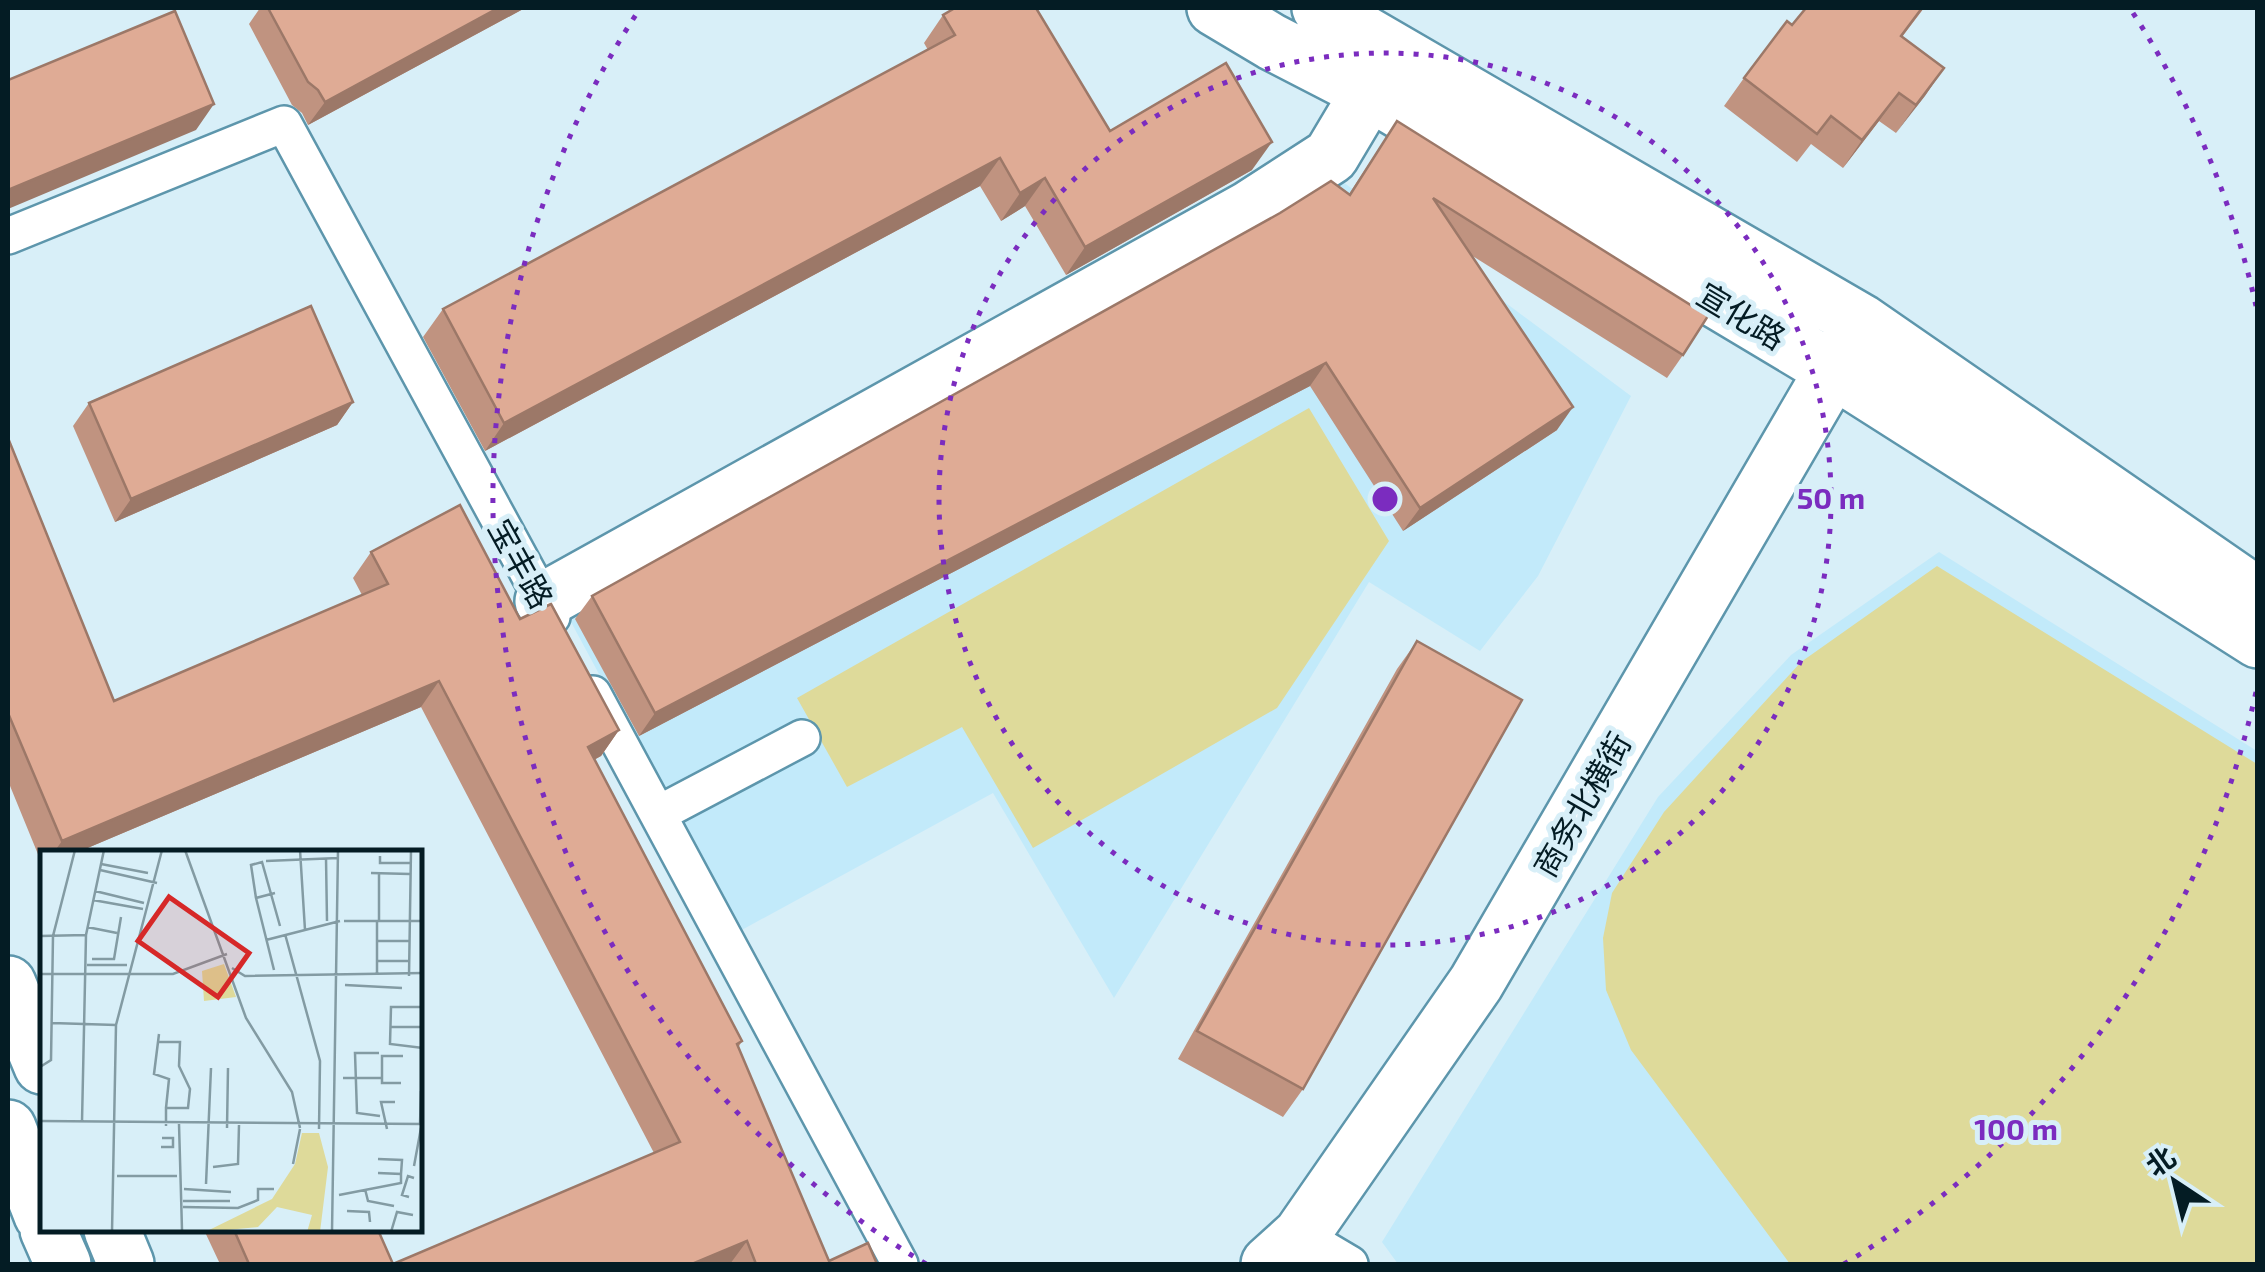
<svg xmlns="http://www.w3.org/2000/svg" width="2265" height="1272" font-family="'Exo 2','Noto Sans SC',sans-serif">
  <rect width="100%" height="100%" fill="#d8eff8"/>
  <!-- built -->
  <path fill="#c2eafa" d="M 1335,176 L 1631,396 L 1538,576 L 1480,651 L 1369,582 L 1114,998 L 993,793 L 738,932 L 564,609 Z
    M 1939,552 L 2257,751 L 2257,1264 L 1398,1264 L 1382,1242 L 1658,797 L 1791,655 Z"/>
  <!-- green -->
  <path fill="#deda9a" d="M 1309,408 L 1389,541 L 1277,708 L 1033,848 L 962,727 L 847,787 L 797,698 Z
    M 1937,566 L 2257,764 L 2257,1264 L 1790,1264 L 1631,1050 L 1606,990 L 1603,938 L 1612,893 L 1664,812 L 1801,662 Z"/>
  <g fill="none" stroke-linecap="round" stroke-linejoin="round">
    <defs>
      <path id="lane" d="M 8,236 L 284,124 L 552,617
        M 593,694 L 900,1264
        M 658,814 L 802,738
        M 1301,1235 L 1350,1264"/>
      <path id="street" d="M 543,601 L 1249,209 L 1331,156 L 1393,52"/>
      <path id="secondary" d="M 1215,8 L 1272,42 L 1369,92 L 1835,371 L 2258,640
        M 1320,8 L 1861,322 L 2258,596
        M 8,984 L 42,1066
        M 8,1128 L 42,1215
        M 48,1230 L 63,1264
        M 112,1230 L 126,1264
        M 1269,1264 L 1301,1235 L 1476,983 L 1861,322"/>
    </defs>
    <!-- lane casing -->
    <use href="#lane" stroke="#5d96ac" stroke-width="40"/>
    <!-- street casing -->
    <use href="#street" stroke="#5d96ac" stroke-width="60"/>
    <!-- secondary casing -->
    <use href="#secondary" stroke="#5d96ac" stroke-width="60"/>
    <!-- lane -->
    <use href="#lane" stroke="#fff" stroke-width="35"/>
    <!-- street -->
    <use href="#street" stroke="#fff" stroke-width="55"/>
    <!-- secondary -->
    <use href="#secondary" stroke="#fff" stroke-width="55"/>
  </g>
  <!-- wall -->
  <path fill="#c09380" d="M 260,8 L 525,8 L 308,125 L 302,113 L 292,105 L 249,24 Z
    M 1806,8 L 1924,8 L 1902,37 L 1944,68 L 1896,133 L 1879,121 L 1843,168 L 1811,144 L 1797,162 L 1724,106 L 1744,78 L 1792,25 Z
    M 943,15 L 1110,131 L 1252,170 L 1066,275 L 1025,206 L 1001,221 L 980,186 L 485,451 L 423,337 L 443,309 L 928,50 L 924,43 Z
    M 1397,121 L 1683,355 L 1667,378 L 1471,255 L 1557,430 L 1403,531 L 1310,386 L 639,736 L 575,619 L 592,596 L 1349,194 Z
    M 353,402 L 337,425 L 115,522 L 73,426 L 89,403 Z
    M 8,438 L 114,701 L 362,595 L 353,578 L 371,552 L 520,619 L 619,730 L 601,756 L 594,760 L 742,1041 L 738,1048 L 829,1261 L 877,1264 L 393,1264 L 654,1153 L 421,707 L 78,852 L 42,852 L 42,864 L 8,781 Z
    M 1417,641 L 1303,1089 L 1283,1117 L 1178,1059 L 1397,669 Z
    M 204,1230 L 378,1230 L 393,1264 L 220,1264 Z"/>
  <!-- shaded-wall -->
  <path fill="#9c7868" d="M 498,8 L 525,8 L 308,125 L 325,102 Z
    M 1944,68 L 1925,96 L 1896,133 L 1916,105 Z
    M 1899,93 L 1879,121 L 1843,168 L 1862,140 Z
    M 214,104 L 196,130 L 8,209 L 8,190 Z
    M 1272,142 L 1252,170 L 1066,275 L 1085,247 Z
    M 1000,158 L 980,186 L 485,451 L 504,423 Z
    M 1045,178 L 1025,206 L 1001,221 L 1020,193 Z
    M 1326,363 L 1310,386 L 639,736 L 655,713 Z
    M 353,402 L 337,425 L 115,522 L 131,499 Z
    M 1573,407 L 1557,430 L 1403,531 L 1420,508 Z
    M 439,681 L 421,707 L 78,852 L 54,852 L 62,841 Z
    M 619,730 L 601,756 L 569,773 L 588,747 Z
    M 747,1241 L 730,1264 L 692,1264 Z"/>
  <!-- building -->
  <path fill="#dfab95" stroke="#9c7868" stroke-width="2.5" d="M 268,8 L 498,8 L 325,102 L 318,90 L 308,82 Z
    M 955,8 L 1036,8 L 1110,131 L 1226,63 L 1272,142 L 1085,247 L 1045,178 L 1020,193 L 1000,158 L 504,423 L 443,309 L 955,35 L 943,15 Z
    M 1806,8 L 1922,8 L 1901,36 L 1944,68 L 1916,105 L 1899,93 L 1862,140 L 1831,116 L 1817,134 L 1744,78 L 1787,21 L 1792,25 Z
    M 175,11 L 214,104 L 8,190 L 8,80 Z
    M 1397,121 L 1708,316 L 1683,355 L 1433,198 L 1573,407 L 1420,508 L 1326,363 L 655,713 L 592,596 L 1280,213 L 1331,181 L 1350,195 Z
    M 311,306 L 353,402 L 131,499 L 89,403 Z
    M 8,438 L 114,701 L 388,584 L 371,552 L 460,505 L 520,619 L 551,604 L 619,730 L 588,747 L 742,1041 L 737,1044 L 829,1261 L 868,1243 L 877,1264 L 756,1264 L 747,1241 L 692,1264 L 393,1264 L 680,1142 L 439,681 L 62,841 L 8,713 Z
    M 1417,641 L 1522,700 L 1303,1089 L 1197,1031 Z
    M 234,1230 L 378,1230 L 393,1264 L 249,1264 Z"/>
  <!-- distance rings -->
  <g fill="none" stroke="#7b2cbf" stroke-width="5" stroke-dasharray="5 10">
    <circle cx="1385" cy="499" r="446"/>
    <path d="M2256 692A892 892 0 0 1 1844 1264M926 1264A892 892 0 0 1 637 13M2133 13A892 892 0 0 1 2256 306"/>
  </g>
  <g text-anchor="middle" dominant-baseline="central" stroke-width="10" stroke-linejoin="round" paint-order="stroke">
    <!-- street labels -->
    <g font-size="32" fill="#041c24" stroke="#d8eff8">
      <text transform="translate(1742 315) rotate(31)">宣化路</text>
      <text transform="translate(522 563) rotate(61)">宝丰路</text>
      <text transform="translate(1581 804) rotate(-60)">商务北横街</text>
    </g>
  </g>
  <!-- overview -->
  <g transform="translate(40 850)">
    <rect width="382" height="382" fill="#d8eff8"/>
    <path d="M 184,114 L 196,147 L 164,151 L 162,121 ZM 262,283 L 279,283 L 288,317 L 280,382 L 267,382 L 272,365 L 237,357 L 218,377 L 165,382 L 232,349 L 255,314 Z" fill="#deda9a"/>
    <path fill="none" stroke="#839ba3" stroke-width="2.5" d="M 145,0 L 206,168 L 252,242 L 260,278M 260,0 L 265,80M 340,6 L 340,13 L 370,13M 286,8 L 287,71M 226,11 L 298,8M 61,14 L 108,23M 60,20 L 117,33M 331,23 L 370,24M 339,23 L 339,71M 55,41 L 104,53M 216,48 L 211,15 L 222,12 L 240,76M 53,50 L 103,59M 304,71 L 383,71M 47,77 L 77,83M 245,84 L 280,211 L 279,279M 0,86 L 46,85M 226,90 L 300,71M 337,91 L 369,91M 52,109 L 74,109 L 81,67M 337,111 L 369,111M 47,115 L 87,115M 192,118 L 205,126 L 383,123M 234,120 L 216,48 L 235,43M 0,124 L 133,124 L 187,104M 337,125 L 337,71M 369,126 L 371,0M 305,135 L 362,138M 383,157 L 351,157 L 350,194 L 383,198M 12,173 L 76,175M 350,177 L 383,177M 119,184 L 114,224 L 129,229 L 126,258M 119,192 L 140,192 L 139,216 L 150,239 L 148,258 L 126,258 L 126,276M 339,203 L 315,203 L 317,263 L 340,266M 0,217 L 11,210 L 13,86 L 35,0M 303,228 L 342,228M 361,233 L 342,233 L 342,206 L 363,206M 0,271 L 383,274M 42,272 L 46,85 L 64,0M 139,274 L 142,380M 380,274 L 381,241M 187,278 L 188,218M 347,279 L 341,252 L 355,252M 121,297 L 133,297 L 133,288 L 122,288M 338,309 L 362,310 L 361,324M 253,314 L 260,279M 374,316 L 381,278M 173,317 L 198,314 L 199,275M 77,326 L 137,326M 166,334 L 171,218M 144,339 L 191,342M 325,339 L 328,351 L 354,356M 299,345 L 361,333 L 361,324 L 338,323M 369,347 L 362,345 L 368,326 L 374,328M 143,351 L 190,351M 143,357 L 198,358 L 218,350 L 218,339 L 234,339M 307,361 L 329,362 L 330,372M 72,382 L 76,175 L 122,0M 292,382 L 298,0M 351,382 L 357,362 L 373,365"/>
    <path fill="#d62828" fill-opacity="0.15" stroke="#d62828" stroke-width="5" d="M 129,47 L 209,103 L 178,147 L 98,91 Z"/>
    <rect width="382" height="382" fill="none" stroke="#041c24" stroke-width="5"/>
  </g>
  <circle cx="1385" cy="499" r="15" fill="#7b2cbf" stroke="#d8eff8" stroke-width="5"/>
  <g font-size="30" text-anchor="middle" font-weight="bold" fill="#7b2cbf" stroke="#d8eff8" stroke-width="10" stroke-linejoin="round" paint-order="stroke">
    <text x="1831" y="509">50 m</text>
    <text x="2016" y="1140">100 m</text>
  </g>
  <!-- border -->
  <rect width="2265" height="1272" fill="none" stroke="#041c24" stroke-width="20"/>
  <!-- north arrow -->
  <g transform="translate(2175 1182) rotate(325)" stroke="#d8eff8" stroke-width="8" paint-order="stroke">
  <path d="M0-8L18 38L0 25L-18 38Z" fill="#041c24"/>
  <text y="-15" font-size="28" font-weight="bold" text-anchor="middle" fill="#041c24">北</text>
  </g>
</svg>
